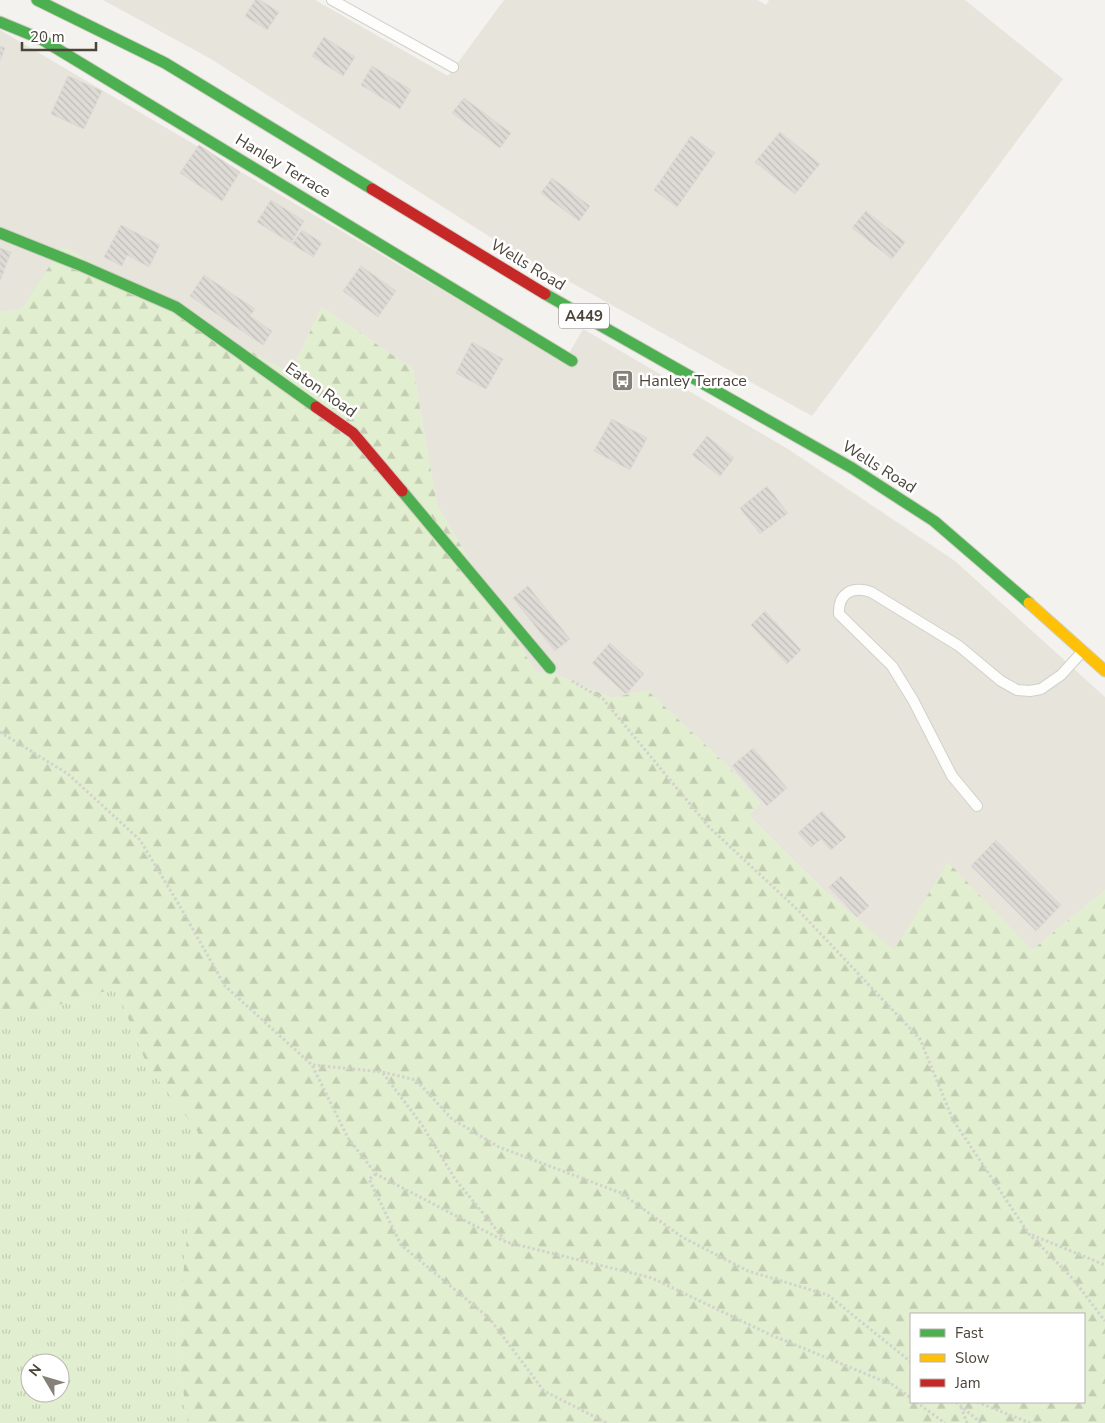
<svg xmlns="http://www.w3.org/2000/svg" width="1105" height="1423" font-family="'Nunito Sans',sans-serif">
  <defs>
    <pattern id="grass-tufts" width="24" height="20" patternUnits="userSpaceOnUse" patternTransform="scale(1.25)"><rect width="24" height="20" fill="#e1eecf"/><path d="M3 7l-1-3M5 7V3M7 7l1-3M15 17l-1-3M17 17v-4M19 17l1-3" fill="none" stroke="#c3cdb2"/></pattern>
    <pattern id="forest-firs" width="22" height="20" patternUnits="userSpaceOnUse" patternTransform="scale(1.25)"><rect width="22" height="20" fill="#e1eecf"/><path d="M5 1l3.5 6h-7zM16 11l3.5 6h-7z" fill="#c3cdb2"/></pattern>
    <pattern id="building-back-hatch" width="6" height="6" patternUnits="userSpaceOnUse" patternTransform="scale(1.25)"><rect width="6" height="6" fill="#dedbd6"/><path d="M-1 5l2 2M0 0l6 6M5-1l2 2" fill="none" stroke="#c0bdb8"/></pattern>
  </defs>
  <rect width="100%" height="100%" fill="#f4f2ee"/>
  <!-- residential -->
  <path fill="#e7e4dc" d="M 103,0 L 315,0 L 448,76 L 504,0 L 758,0 L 766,5 L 769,0 L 965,0 L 1063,79 L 812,416 L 498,242 L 211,59 Z
    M 0,30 L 564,362 L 583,329 L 788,449 L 955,561 L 1105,697 L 1105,890 L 1032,950 L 894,951 L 825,891 L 748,815 L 760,803 L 731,769 L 647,690 L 612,698 L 549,672 L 536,673 L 437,505 L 413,369 L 322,307 L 290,373 L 21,309 L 0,312 Z"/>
  <!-- grass -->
  <path fill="url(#grass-tufts)" fill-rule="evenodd" d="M 116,988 L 147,1065 L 199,1132 L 176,1343 L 188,1423 L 0,1423 L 0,1012 L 34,1012 ZM 30,1363 L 60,1363 L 60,1393 L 30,1393 Z"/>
  <!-- forest -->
  <path fill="url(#forest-firs)" fill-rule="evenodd" d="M 63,246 L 290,373 L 322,307 L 413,369 L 437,505 L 536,673 L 549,672 L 612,698 L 647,690 L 731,769 L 760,803 L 748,815 L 825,891 L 894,950 L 948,862 L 1032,950 L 1105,890 L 1105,1423 L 188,1423 L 176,1343 L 198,1132 L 147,1065 L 116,988 L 34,1012 L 0,1012 L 0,312 L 21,309 ZM 911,1314 L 1084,1314 L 1084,1402 L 911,1402 Z"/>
  <!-- building -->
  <path fill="url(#building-back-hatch)" stroke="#dcd9d4" d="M 255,0 L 260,0 L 279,12 L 267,30 L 245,16 Z
    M 324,37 L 355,57 L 343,76 L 312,56 Z
    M 0,46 L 5,48 L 0,61 Z
    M 372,66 L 411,90 L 400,109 L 361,85 Z
    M 68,76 L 102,91 L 84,129 L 51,114 Z
    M 464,98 L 511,133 L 500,148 L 452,113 Z
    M 780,132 L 820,164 L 795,194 L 755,162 Z
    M 691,136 L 715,153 L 677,207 L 654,190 Z
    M 199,145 L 240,172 L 222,201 L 180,173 Z
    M 552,178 L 590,206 L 579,221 L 541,193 Z
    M 271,200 L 304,221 L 291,243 L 257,222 Z
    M 866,211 L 905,242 L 892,259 L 852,228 Z
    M 121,225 L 160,245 L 149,267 L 127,255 L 122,266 L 104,257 Z
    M 302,230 L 322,243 L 313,257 L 292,244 Z
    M 0,248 L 11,252 L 0,281 Z
    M 361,266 L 396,291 L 378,317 L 343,291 Z
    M 204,275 L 255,309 L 250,316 L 272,331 L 263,345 L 190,296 Z
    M 472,342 L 503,359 L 486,389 L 456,373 Z
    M 612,419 L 647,438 L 630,470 L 594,451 Z
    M 707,436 L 734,458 L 720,476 L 692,455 Z
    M 767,486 L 788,513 L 760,534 L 740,508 Z
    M 528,586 L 570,639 L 555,651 L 513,598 Z
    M 765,611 L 801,650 L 787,664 L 751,625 Z
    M 610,643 L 644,674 L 626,694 L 592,663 Z
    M 753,748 L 787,788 L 767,806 L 732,766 Z
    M 822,811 L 846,837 L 831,850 L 821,839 L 811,847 L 798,833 Z
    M 996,840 L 1061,905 L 1036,931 L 971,866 Z
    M 841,876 L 869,906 L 857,917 L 829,887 Z"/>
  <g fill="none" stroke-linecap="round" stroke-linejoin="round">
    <defs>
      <path id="lane" d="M 332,0 L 453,67
        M 977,806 L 952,776 L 913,700 L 892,666 L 839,614 C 838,593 852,586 871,592 L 959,646 L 1001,681 L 1017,690 L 1030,691 L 1041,689 L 1061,675 L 1082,652"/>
      <path id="fast" d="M 37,0 L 165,63 L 372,189
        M 0,22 L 41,39 L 572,361
        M 0,233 L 82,266 L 176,307 L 316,407
        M 545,294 L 852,468 L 934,521 L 1029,603
        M 402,491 L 550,668"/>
      <path id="slow" d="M 1029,603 L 1105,671"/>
      <path id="jam" d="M 372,189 L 545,294
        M 316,407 L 353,433 L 402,491"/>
    </defs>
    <!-- lane casing -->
    <use href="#lane" stroke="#d2d0cb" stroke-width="12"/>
    <!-- fast casing -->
    <use href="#fast" stroke="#d3cfc5" stroke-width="13"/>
    <!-- slow casing -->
    <use href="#slow" stroke="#d3cfc5" stroke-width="13"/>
    <!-- jam casing -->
    <use href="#jam" stroke="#d3cfc5" stroke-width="13"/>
    <!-- path -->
    <path stroke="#d3d2cc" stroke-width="3" stroke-dasharray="2.5 2.5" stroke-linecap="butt" d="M 572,681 L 603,699 L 709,827 L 800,912 L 920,1039 L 953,1120 L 1029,1234 L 1073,1279 L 1105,1321
      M 0,732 L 68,774 L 140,840 L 178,903 L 225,986 L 312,1065 L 348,1138 L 376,1174 L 506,1242 L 652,1278 L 771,1335 L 893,1385 L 911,1398
      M 313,1065 L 382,1072 L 416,1080 L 452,1119 L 499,1147 L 621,1193 L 682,1237 L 748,1271 L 828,1295 L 911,1362
      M 383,1073 L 422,1125 L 455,1179 L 504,1239
      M 376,1174 L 369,1179 L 401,1245 L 489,1318 L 544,1391 L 607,1423
      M 1032,1235 L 1105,1265
      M 916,1402 L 945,1423
      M 956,1402 L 981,1423
      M 977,1402 L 1030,1423
      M 961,1407 L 967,1423"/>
    <!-- lane -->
    <use href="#lane" stroke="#fdfdfc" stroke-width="10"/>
    <!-- fast -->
    <use href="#fast" stroke="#4caf50" stroke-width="11"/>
    <!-- slow -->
    <use href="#slow" stroke="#ffc107" stroke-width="11"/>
    <!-- jam -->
    <use href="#jam" stroke="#c62828" stroke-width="11"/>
  </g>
  <!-- icons -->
  <defs>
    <symbol id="bus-square" viewBox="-11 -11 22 22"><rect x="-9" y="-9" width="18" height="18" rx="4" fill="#868178" stroke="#fff"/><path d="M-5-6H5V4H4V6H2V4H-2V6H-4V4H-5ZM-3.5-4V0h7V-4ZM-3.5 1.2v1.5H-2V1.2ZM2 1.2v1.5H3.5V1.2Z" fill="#fff"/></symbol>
  </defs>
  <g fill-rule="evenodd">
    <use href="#bus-square" x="610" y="368" width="25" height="25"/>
  </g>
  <g text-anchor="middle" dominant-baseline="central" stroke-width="5" stroke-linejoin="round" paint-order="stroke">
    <!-- shield labels -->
    <rect fill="#fff" stroke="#817c74" stroke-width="1" x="559" y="303.5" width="50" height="25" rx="4"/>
    <g font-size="15" font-weight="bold" fill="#4b4439">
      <text x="584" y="316">A449</text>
    </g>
    <!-- street labels -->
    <g font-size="16" fill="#4b4439" stroke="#fff">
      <text transform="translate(283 166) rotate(31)">Hanley Terrace</text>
      <text transform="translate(528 265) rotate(31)">Wells Road</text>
      <text transform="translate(321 390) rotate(35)">Eaton Road</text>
      <text transform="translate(879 467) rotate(32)">Wells Road</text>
    </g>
    <!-- poi labels -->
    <g font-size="16" fill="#4b4439" stroke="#fff" text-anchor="start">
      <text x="639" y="381">Hanley Terrace</text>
    </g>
  </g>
  <!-- legend -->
  <rect x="910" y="1313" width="175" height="90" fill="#ffffff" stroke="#b7b4b0"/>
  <rect x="920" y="1329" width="25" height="8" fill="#4caf50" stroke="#b7b4b0"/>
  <text x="955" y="1338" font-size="15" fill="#4b4439">Fast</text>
  <rect x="920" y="1354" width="25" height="8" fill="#ffc107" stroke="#b7b4b0"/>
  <text x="955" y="1363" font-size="15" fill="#4b4439">Slow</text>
  <rect x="920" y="1379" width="25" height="8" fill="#c62828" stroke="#b7b4b0"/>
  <text x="955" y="1388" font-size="15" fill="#4b4439">Jam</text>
  <!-- north arrow -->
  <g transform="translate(45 1378) rotate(308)"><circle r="24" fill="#ffffff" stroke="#b7b4b0"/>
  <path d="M0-4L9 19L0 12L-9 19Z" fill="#868178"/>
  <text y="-8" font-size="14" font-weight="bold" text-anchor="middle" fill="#4b4439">N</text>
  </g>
  <!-- scale -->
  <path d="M22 42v8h74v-8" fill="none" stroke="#4b4439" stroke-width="2.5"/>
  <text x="30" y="42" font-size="15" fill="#4b4439" stroke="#ffffff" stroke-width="4" paint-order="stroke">20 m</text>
</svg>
